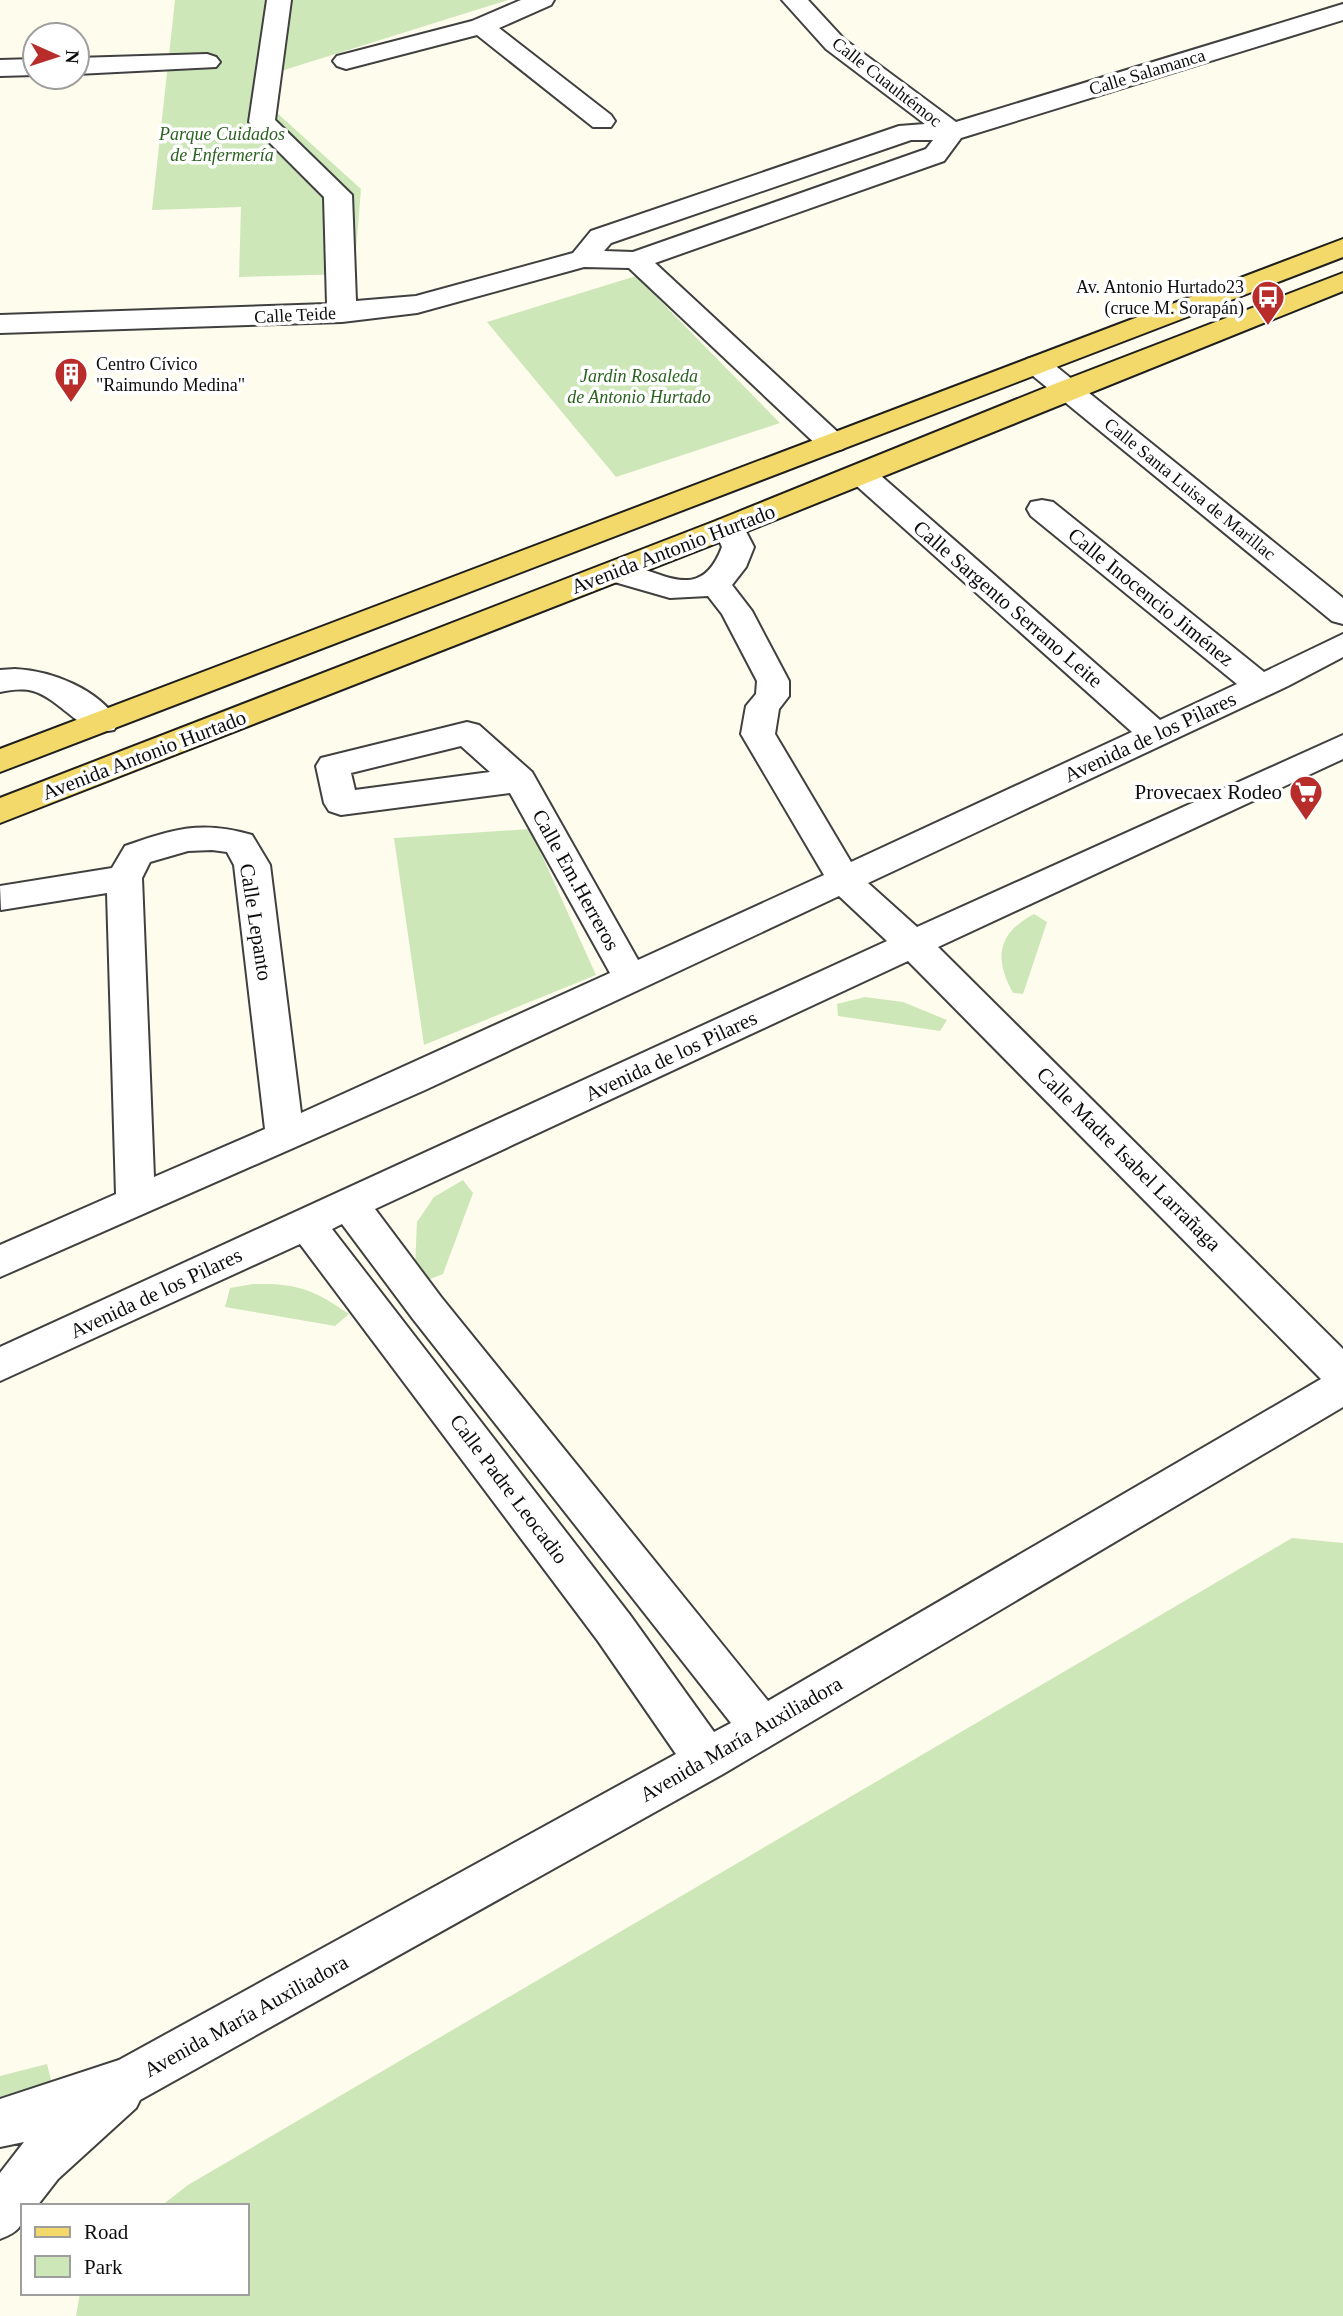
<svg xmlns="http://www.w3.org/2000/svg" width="1343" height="2316" font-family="Georgia,serif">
  <rect width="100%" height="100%" fill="#fefced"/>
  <!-- green -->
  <path fill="#cee7b9" d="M 175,0 L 508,0 L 281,71 L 276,112 L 361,189 L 354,274 L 239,277 L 241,207 L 152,210 Z
    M 636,276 L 780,423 L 616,477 L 487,322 Z
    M 530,829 L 596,975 L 424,1045 L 394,838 Z
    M 1034,914 L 1047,922 L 1023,994 L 1013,993 C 994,958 997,934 1034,914 Z
    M 865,997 L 903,1002 L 947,1020 L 940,1031 L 838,1016 L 837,1004 Z
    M 463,1180 L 473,1193 L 443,1274 L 425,1281 L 415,1267 L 417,1222 L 434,1197 Z
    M 253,1284 C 297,1283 313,1289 349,1314 L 335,1326 L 225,1307 L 230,1288 Z
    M 1292,1538 L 1343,1543 L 1343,2316 L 76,2316 L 80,2293 L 247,2293 L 247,2206 L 161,2206 L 188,2185 Z
    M 47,2064 L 54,2091 L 0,2106 L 0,2076 Z"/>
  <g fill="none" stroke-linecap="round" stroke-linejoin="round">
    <defs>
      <path id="street" d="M 267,0 L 291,0 L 275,120 L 352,195 L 356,301 L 416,296 L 573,253 L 591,231 L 899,126 L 925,124 L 826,49 L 782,0 L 808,0 L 844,39 L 956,122 L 1343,4 L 1343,20 L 961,138 L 944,161 L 655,263 L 843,437 L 847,443 L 843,449 L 832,452 L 821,449 L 629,268 L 584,267 L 417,313 L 342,322 L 0,333 L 0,315 L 327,304 L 324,197 L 249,122 ZM 911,140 L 933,140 L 926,149 L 633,252 L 604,251 L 611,243 Z
        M 521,0 L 554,0 L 551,5 L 499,28 L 611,115 L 615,121 L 611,127 L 593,127 L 477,35 L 346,69 L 337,66 L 333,61 L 337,56 L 472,21 Z
        M 207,54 L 216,57 L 220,62 L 216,67 L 77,74 L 77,58 Z
        M 35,59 L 35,75 L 0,76 L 0,60 Z
        M 1037,356 L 1047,359 L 1343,598 L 1343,624 L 1332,621 L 1027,371 L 1022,365 L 1027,359 Z
        M 861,465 L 872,468 L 1160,720 L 1237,684 L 1031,516 L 1027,509 L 1031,502 L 1042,500 L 1053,502 L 1264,672 L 1343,634 L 1343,657 L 1288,686 L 868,883 L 917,927 L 1343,735 L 1343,759 L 938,947 L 1343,1349 L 1343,1407 L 723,1774 L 140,2100 L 136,2108 L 58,2179 L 37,2206 L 23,2206 C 23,2227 20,2231 0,2239 L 0,2173 L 24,2142 L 0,2147 L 0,2099 L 119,2060 L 676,1754 L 598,1641 L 300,1244 L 0,1381 L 0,1347 L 887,941 L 839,896 L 425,1090 L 0,1277 L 0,1245 L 116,1194 L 107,893 L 1,910 L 0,886 L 112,868 L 125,846 C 172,829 202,820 252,835 L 270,865 L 301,1113 L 610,973 L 510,793 L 341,815 L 329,811 L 324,803 L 316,766 L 321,758 L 467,722 L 479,725 L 532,772 L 638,960 L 824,875 L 741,734 L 746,706 L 756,694 L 757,681 L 722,614 L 708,596 L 670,598 L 604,579 L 599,572 L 604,565 C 648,554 696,616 722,547 L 713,527 L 718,520 L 729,518 L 740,520 L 754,547 L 746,567 L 732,585 L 752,611 L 789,681 L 789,696 L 779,709 L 775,734 L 851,862 L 1132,732 L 850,480 L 846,474 L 850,468 ZM 461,746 L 490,772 L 355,790 L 351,773 ZM 212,850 L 227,852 L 234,865 L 265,1129 L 154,1177 L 142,878 L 150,862 L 188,851 ZM 908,961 L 1321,1379 L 768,1701 L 441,1297 L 375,1209 ZM 342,1224 L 413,1319 L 731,1723 L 714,1732 L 630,1615 L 332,1229 Z
        M 15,669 C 53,671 98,689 119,722 L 114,730 C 82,738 63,700 33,691 C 22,688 11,690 0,692 L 0,670 Z"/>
      <path id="primary" d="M 1343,239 L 1343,257 L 0,772 L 0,749 Z
        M 1343,273 L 1343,291 L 740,534 L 0,823 L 0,798 L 718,520 L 1057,383 Z"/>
    </defs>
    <!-- street casing -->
    <use href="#street" stroke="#404040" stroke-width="4"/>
    <!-- primary casing -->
    <use href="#primary" stroke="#1e1e1e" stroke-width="4"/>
    <!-- street -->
    <use href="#street" fill="#fff" fill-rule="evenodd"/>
    <!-- primary -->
    <use href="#primary" fill="#f3d969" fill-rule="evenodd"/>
  </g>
  <!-- icons -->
  <defs>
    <symbol id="bus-pin" viewBox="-11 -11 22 30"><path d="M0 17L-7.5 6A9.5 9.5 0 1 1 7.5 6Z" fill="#b82c2a" stroke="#fff"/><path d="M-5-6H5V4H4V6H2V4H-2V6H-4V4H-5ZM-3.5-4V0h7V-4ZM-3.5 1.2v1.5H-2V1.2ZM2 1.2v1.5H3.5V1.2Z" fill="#fff"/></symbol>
    <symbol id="building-pin" viewBox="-11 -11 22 30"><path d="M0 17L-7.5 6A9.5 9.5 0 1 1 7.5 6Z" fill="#b82c2a" stroke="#fff"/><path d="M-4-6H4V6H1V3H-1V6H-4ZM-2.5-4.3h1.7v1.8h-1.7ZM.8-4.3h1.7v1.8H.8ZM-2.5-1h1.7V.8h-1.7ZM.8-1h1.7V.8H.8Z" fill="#fff"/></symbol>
    <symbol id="supermarket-pin" viewBox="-11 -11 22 30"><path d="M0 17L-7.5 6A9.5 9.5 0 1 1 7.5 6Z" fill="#b82c2a" stroke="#fff"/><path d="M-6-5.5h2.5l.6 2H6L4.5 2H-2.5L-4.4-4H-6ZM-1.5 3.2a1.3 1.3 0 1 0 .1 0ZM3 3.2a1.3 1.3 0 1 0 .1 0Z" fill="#fff"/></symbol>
  </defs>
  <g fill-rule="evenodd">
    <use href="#bus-pin" x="1249" y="278" width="38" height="52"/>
    <use href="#building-pin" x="52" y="355" width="38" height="52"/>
    <use href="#supermarket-pin" x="1287" y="773" width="38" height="52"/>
  </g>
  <g text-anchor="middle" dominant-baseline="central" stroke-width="7" stroke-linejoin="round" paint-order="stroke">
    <!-- far-street labels -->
    <g font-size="18" fill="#0d0d0d" stroke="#fff">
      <text transform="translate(1147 72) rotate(-17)">Calle Salamanca</text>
      <text transform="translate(887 82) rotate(38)">Calle Cuauhtémoc</text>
      <text transform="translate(295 315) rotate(-3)">Calle Teide</text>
      <text transform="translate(1190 489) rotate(39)">Calle Santa Luisa de Marillac</text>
    </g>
    <!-- far-park labels -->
    <g font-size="18" font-style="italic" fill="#2a6220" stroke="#fff">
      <text x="222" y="134">Parque Cuidados<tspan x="222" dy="21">de Enfermería</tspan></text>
      <text x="639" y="376">Jardin Rosaleda<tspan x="639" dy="21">de Antonio Hurtado</tspan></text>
    </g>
    <!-- far-poi labels -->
    <g font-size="18" fill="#0d0d0d" stroke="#fff" text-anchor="end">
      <text x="1244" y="287">Av. Antonio Hurtado23<tspan x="1244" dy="21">(cruce M. Sorapán)</tspan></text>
      <text x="96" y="364" text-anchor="start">Centro Cívico<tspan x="96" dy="21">"Raimundo Medina"</tspan></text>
    </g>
    <!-- street labels -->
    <g font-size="21" fill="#0d0d0d" stroke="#fff">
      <text transform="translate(673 549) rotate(-21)">Avenida Antonio Hurtado</text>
      <text transform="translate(1151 597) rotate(39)">Calle Inocencio Jiménez</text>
      <text transform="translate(1008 604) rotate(41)">Calle Sargento Serrano Leite</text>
      <text transform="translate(1150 737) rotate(-25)">Avenida de los Pilares</text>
      <text transform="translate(144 755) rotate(-21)">Avenida Antonio Hurtado</text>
      <text transform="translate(576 880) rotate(61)">Calle Em.Herreros</text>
      <text transform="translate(256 922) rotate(81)">Calle Lepanto</text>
      <text transform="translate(671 1056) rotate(-25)">Avenida de los Pilares</text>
      <text transform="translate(1129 1159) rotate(45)">Calle Madre Isabel Larrañaga</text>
      <text transform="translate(156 1293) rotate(-25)">Avenida de los Pilares</text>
      <text transform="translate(509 1489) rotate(53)">Calle Padre Leocadio</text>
      <text transform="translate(741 1739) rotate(-30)">Avenida María Auxiliadora</text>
      <text transform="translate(246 2016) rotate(-29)">Avenida María Auxiliadora</text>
    </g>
    <!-- poi labels -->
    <g font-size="21" fill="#0d0d0d" stroke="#fff" text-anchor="end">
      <text x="1282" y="792">Provecaex Rodeo</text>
    </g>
  </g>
  <!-- legend -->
  <rect x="21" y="2204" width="228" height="91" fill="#ffffff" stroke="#9e9e9e" stroke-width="2"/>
  <rect x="35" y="2227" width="35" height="10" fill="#f3d969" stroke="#9e9e9e" stroke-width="2"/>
  <text x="84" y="2239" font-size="21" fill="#0d0d0d">Road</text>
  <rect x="35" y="2256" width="35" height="21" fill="#cee7b9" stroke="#9e9e9e" stroke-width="2"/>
  <text x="84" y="2274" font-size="21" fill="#0d0d0d">Park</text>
  <!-- north arrow -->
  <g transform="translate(56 56) rotate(93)"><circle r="33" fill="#ffffff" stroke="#9e9e9e" stroke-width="2"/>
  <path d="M0-5L12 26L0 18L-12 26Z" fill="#b82c2a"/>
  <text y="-10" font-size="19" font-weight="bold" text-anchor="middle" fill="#0d0d0d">N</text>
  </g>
</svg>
